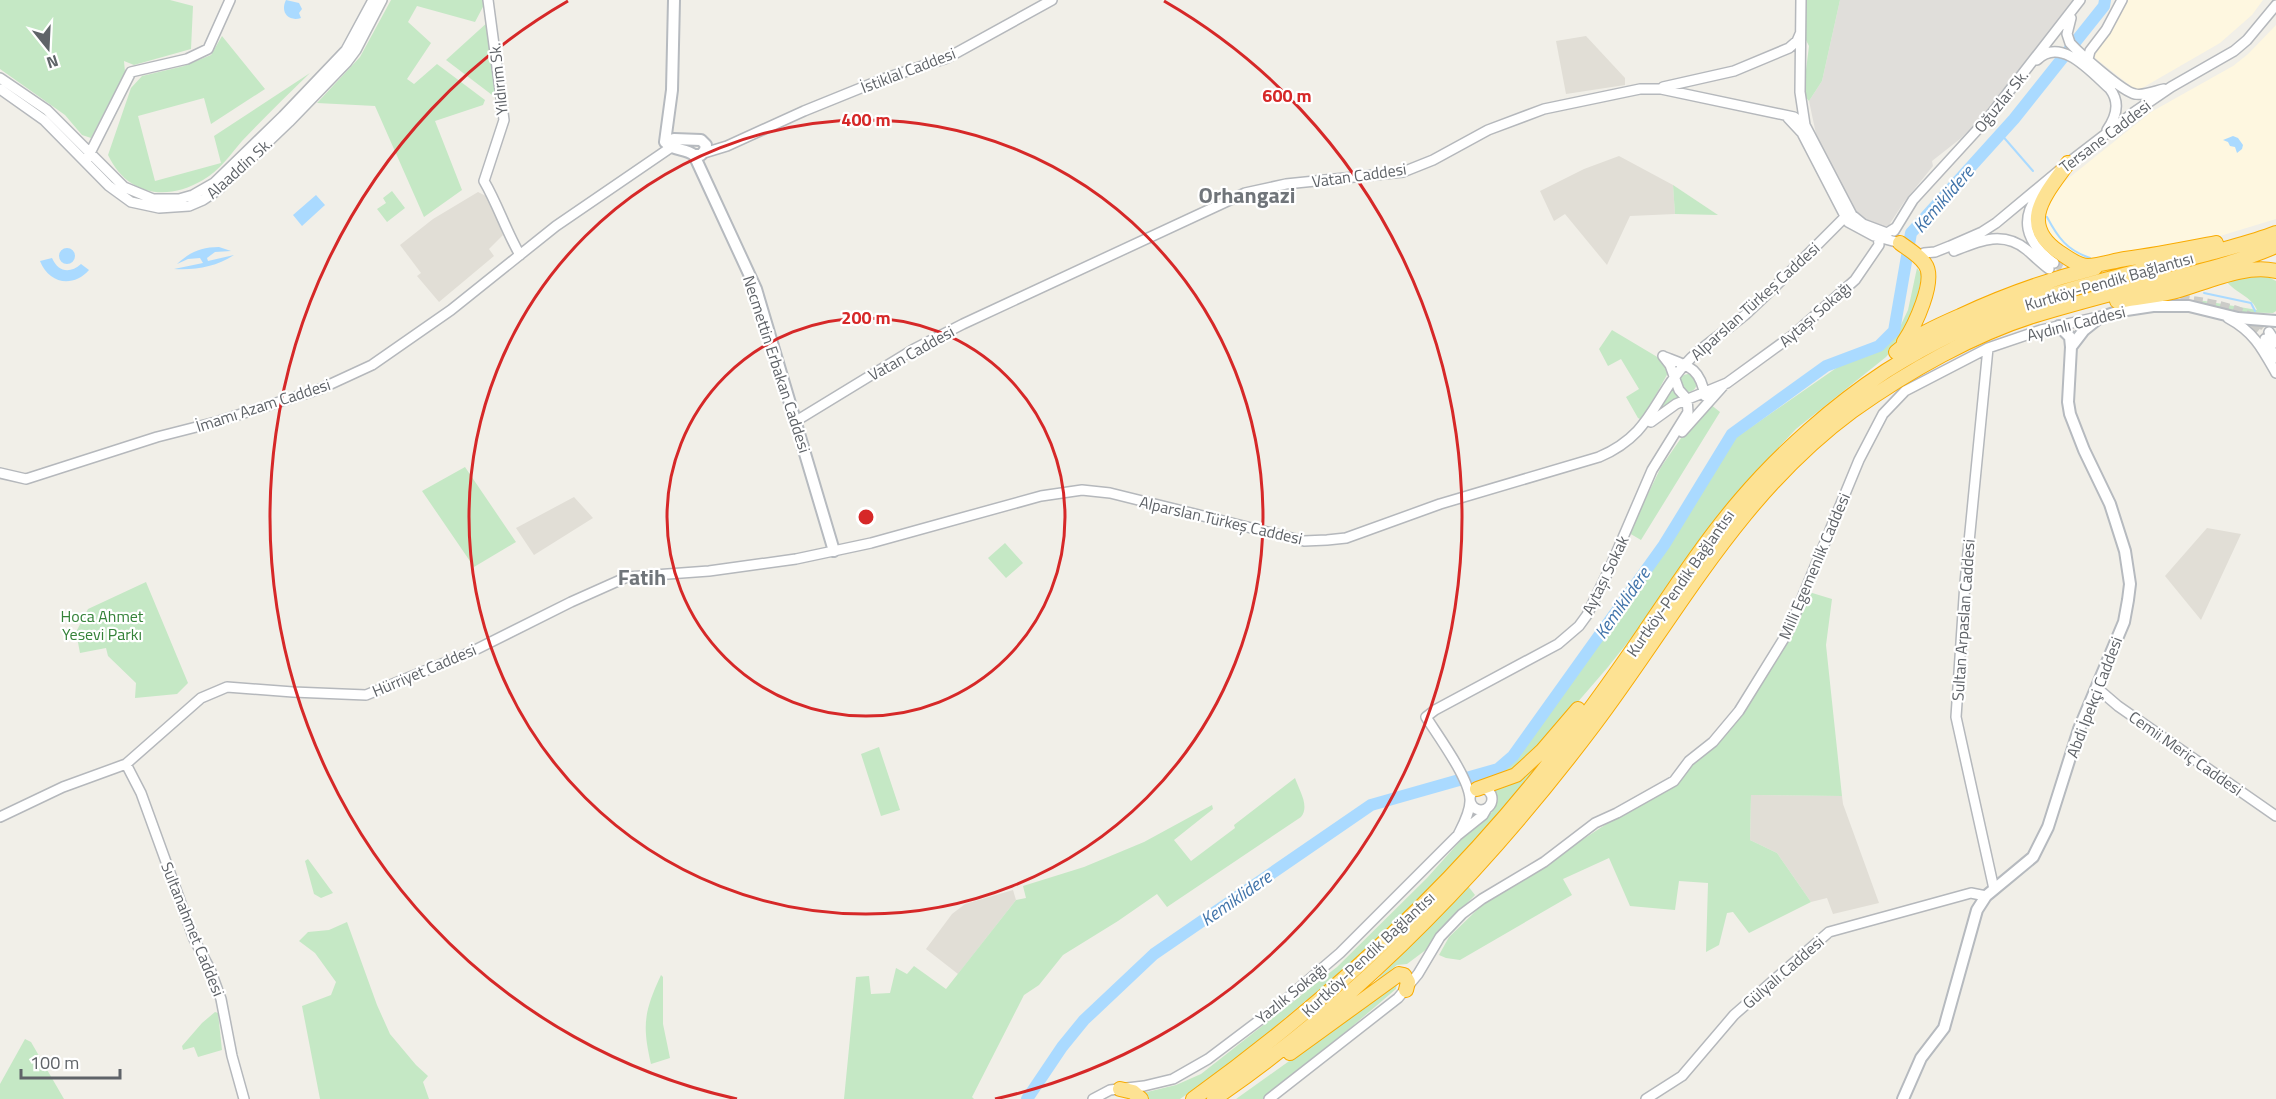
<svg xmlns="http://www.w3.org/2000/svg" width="2276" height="1099" font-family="'Titillium Web',sans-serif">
  <rect width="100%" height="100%" fill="#f1efe8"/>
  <!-- commercial -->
  <path fill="#fef7e0" d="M 2125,0 L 2263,0 L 2252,15 L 2220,43 L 2137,91 L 2090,54 Z
    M 2276,25 L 2276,219 L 2220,236 L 2100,260 L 2083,259 L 2063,249 L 2046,230 L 2042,212 L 2060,185 L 2151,112 L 2233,66 L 2248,54 Z"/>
  <!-- industrial -->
  <path fill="#e0deda" d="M 1840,0 L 2078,0 L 1989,112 L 1960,139 L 1932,161 L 1933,166 L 1904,202 L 1889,225 L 1884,227 L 1858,216 L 1816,134 L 1809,101 L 1822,81 Z"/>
  <!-- education -->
  <path fill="#e1ded6" d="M 1586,36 L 1625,78 L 1625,85 L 1566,94 L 1556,41 Z
    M 1619,156 L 1673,185 L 1675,214 L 1630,216 L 1607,265 L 1565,214 L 1554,221 L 1540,191 L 1584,169 Z
    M 478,192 L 490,198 L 503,235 L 489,249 L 494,256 L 439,302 L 417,276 L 421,273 L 400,245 L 433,219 Z
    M 574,497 L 593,518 L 534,555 L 516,528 Z
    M 2207,528 L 2241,534 L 2201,620 L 2165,576 Z
    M 1751,795 L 1842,796 L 1843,804 L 1879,903 L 1833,914 L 1827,898 L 1811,902 L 1777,853 L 1750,840 Z
    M 1013,890 L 1016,900 L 958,974 L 926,949 L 952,914 L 965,904 Z"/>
  <!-- green -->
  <path fill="#c5e8c5" d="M 0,0 L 170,0 L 193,6 L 191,49 L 134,65 L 124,61 L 125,72 L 91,138 L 82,135 L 65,115 L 0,69 Z
    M 391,0 L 485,0 L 485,3 L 475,22 L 417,6 L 408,22 L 431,43 L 407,79 L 414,84 L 437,64 L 485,100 L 483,105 L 435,121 L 462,190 L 424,217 L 375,106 L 317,103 L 360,57 Z
    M 1805,0 L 1840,0 L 1822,81 L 1809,101 L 1803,94 L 1809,46 L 1804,36 Z
    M 489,21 L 500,101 L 446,60 Z
    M 222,36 L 265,89 L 211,124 L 204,98 L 138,116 L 155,181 L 221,163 L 214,136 L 310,73 C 287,95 264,118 242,141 C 231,154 219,171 203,180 C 166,202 127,195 108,155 L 131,88 L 142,76 L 184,66 L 211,55 Z
    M 1673,185 L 1718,215 L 1675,214 Z
    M 392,191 L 405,208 L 387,222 L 377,209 L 386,203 L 383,198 Z
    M 1917,268 L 1922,275 L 1914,311 L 1901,339 L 1886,357 L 1796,429 L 1760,467 L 1726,505 L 1643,623 L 1608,667 L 1532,755 L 1514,769 L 1492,778 L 1474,780 L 1501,773 L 1516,760 L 1661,556 L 1734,439 L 1842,364 L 1880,350 L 1898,331 L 1908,310 Z
    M 2247,276 L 2268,277 L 2276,281 L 2276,311 L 2273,313 L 2230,312 L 2173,299 L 2205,301 L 2257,310 C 2252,297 2236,293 2227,282 Z
    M 1612,330 L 1664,361 L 1669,371 L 1642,420 L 1638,418 L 1626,397 L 1639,389 L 1621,359 L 1608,366 L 1599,349 Z
    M1679 383a9 9 0 1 1 18 0a9 9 0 1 1-18 0Z
    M 1671,387 L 1680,398 L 1660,411 L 1659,409 Z
    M 1710,404 L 1720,412 L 1641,540 L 1629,533 L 1661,467 L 1686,431 Z
    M 465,467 L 516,542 L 474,567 L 422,491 Z
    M 1005,543 L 1023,563 L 1006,578 L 988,558 Z
    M 146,582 L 188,683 L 177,694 L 135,698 L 136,683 L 108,656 L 106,648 L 80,653 L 76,632 L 88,609 Z
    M 1809,592 L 1832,599 L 1826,645 L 1842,796 L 1751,795 L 1750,840 L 1777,853 L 1811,902 L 1749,933 L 1733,912 L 1727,913 L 1719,945 L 1706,952 L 1708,883 L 1679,881 L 1675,910 L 1630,906 L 1609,858 L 1563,879 L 1572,895 L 1460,960 L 1446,958 L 1439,955 L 1449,937 L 1480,907 L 1611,821 L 1671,787 L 1692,763 L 1739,718 L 1793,634 Z
    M 1566,732 L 1497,817 L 1413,906 L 1331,983 L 1304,1002 L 1231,1064 L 1193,1090 L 1180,1099 L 1149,1099 L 1143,1093 L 1176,1085 L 1201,1074 L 1337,967 L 1427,878 L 1470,830 L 1492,812 L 1498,800 L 1494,789 L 1524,777 Z
    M 879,747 L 900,810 L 881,816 L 861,754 Z
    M 1295,778 C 1299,790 1310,806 1301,817 L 1167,907 L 1157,894 L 1118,921 L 1063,955 L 1039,985 L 1024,995 L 972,1097 L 974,1099 L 844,1099 L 856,977 L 869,976 L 871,994 L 890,993 L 896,968 L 907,974 L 914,966 L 946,989 L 1016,900 L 1026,898 L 1023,886 L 1084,867 L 1144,842 L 1212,805 L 1213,809 L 1174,840 L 1191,861 L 1235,828 L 1234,825 Z
    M 308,859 L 333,893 L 321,898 L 314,894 L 305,861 Z
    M 1468,886 L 1475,895 L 1445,926 L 1431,946 L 1407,964 L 1397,965 L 1372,985 Z
    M 347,922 L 377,1005 L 390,1034 L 416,1065 L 428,1076 L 423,1082 L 429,1099 L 320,1099 L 302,1006 L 331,995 L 336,982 L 315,953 L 299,941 L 308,932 L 329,930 Z
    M 661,975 L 663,977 L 663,1024 L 670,1058 L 651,1064 C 642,1025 644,1012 661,975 Z
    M 1397,984 L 1396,989 L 1267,1099 L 1236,1099 Z
    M 215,1012 L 218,1013 L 222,1050 L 198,1057 L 194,1047 L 183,1050 L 182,1046 L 202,1023 Z
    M 25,1039 L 31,1042 L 64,1099 L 0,1099 L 0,1084 Z"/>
  <!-- water -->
  <path fill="#aadaff" d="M 286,0 L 299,3 L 302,9 L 299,13 L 301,18 C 288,22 280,12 286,0 Z
    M 2233,136 L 2238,138 L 2243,145 L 2242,149 L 2237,153 L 2235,147 L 2230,146 L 2228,142 L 2223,140 Z
    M 316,195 L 325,205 L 302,226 L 293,215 Z
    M 219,247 L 231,251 L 215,252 L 207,258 L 208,261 L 234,255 C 215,267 197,270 174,269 L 203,263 L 200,258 L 188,259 L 177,264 C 190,252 201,247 219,247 Z
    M59 256a8 8 0 1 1 16 0a8 8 0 1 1-16 0Z
    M 52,258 C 58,272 70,274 81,264 L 89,270 C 73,288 49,284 40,261 Z"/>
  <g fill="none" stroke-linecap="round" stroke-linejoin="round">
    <!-- stream -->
    <path stroke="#aadaff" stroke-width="2" d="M 2000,133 L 2033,171
      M 2047,217 C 2058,238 2067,250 2090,258
      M 2204,293 L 2251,303 L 2255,311"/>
    <!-- river -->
    <path stroke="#aadaff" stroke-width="12" d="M 1027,1099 L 1062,1047 L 1084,1020 L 1154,954 L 1371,805 L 1498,769 L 1513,756 L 1664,545 L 1732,434 L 1826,366 L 1879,346 L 1894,331 L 1911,233 L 2014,119 L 2104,6 L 2105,0"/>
    <!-- tertiary-tunnel -->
    <path stroke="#ccccc8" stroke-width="9" stroke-dasharray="9 4.5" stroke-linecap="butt" d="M 2054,263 L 2075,274
      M 2167,296 C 2201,303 2246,304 2269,332
      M 2238,321 L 2247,324 L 2265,339"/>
    <defs>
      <path id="tertiary" d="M 488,0 L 504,120 L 484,181 C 498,205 506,231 520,255
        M 1801,0 L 1800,92 L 1805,125
        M 2071,18 L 2067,34 L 2070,43 C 2080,54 2123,92 2135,94 C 2144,96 2155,91 2164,89
        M 2088,59 L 2090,51 L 2106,30 L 2122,0
        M 2037,60 C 2061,35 2093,74 2110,89 C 2120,102 2117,116 2107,130
        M 0,78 L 47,110 L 124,187 L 153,199 L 179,199 L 193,195 L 214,183 L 283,116 L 346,50 L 373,0
        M 1663,87 L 1734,71 L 1789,48 L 1797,41 L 1800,34
        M 0,89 L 44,120 L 109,186 L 131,202 L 159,208 L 189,206 L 203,200 L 218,190 L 289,122 L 347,62 L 356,50 L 382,0
        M 1788,118 L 1802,133 L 1848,222 L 1874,236 L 1904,244
        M 704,153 L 727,146 L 804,111 L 883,79 L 947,58 L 1052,0
        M 87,159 L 131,72 L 187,59 L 208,49 L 230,0
        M 2042,190 C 2018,218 2025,242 2054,263
        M 1894,231 L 1913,200 L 1989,117 L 2080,0
        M 1954,251 C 1979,241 2003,230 2027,250 C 2034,256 2041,263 2049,269
        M 1924,253 L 1935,252 L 1950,246 L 1982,232 L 1996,223 L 2068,163 L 2133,113 L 2171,87 L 2234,51 L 2247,40 L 2276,5
        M 2228,318 C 2254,332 2262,348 2276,373
        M 2269,332 L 2276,343
        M 2265,339 L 2276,358
        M 1988,348 L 1965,583 L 1956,717 L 1994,889
        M 1665,357 C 1689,366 1700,368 1705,396
        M 796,421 L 914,349 L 963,324 L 1245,193 L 1286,184 L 1403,172 L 1433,160 L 1488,130 L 1544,109 L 1640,89 L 1661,89 L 1794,117 L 1805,125 L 1852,215 L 1863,224 L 1887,233 L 1895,228
        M 1651,422 L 1676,404 L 1727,383 L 1793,335 L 1855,280 L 1879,245 L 1878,234
        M 1682,432 L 1723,386
        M 0,473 L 26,479 L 157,437 L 216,422 L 320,389 L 372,365 L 451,310 L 556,226 L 670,148
        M 2097,688 L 2118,706 L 2276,816
        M 126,764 L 141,793 L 194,939 L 210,969 L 221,999 L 232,1056 L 244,1099
        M1470 799a11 11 0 1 1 22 0a11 11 0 1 1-22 0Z
        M 0,817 L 63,787 L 126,764 L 201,698 L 227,687 L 293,692 L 366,695 L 471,652 L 571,602 L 627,577 L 709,571 L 796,559 L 871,543 L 1041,496 L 1082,490 L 1110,493 L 1304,541 L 1327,540 L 1346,538 L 1440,504 L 1599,457 C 1655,433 1653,395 1691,358 C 1708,342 1727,330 1745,315 C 1781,282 1815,247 1850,212
        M 1458,835 C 1463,825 1471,811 1470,799 C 1469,778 1438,736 1426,717 L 1435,710 L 1558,644 L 1579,626 L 1587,615 L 1609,570 L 1652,470 L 1688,412 L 1687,399 L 1679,390 L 1670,365 L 1663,356
        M 1093,1099 L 1110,1090 L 1144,1086 L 1173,1079 L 1208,1059 L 1277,1007 L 1340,953 L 1458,835 L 1483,815 L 1487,808
        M 1269,1099 L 1398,998 L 1418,974 L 1440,937 L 1462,914 L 1482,899 L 1544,862 L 1595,823 L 1617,813 L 1674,781 L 1689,761 L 1713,742 L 1739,711 L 1788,632 L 1859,460 L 1883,414 L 1905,391 L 1988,348 L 2041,330 L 2102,316
        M 1646,1099 L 1682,1076 L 1734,1015 L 1829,932 L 1971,893 L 1986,896"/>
      <path id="secondary" d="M 665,142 C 673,151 685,148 694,155 L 756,289 L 834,551
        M 665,142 L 672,90 L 674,0
        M 665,142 L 674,139 L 701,140 L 706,145 L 705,150 L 701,155 L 694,155
        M 2059,326 L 2070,337 L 2071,347
        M 1903,1099 L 1921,1058 L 1944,1028 L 1977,910 L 1986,896 L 2033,857 L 2048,827 L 2079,729 L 2124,622 L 2128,600 L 2130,584 L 2125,551 L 2110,504 L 2084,450 L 2070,414 L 2068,402 L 2071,347 L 2084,330 L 2099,318 L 2120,311 L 2153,306 L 2189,306 L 2238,318 L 2276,321"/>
      <path id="motorway" d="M 2068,163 C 2047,193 2017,223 2059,252 C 2068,258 2078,266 2088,266 C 2100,265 2113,261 2125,259 C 2155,255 2185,249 2216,243
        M 1900,243 C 1908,249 1919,255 1925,264 C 1937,280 1914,327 1904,342
        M 2117,301 C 2135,298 2154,296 2172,292 C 2203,284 2245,263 2276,271
        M 1896,352 C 1915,336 1937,326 1960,316 C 2005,295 2047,280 2095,268
        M 1477,789 L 1516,775 L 1542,751 L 1578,709
        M 1290,1053 L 1399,974 L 1404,975 L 1408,982 L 1406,990
        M 1120,1089 L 1133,1092 L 1141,1099
        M 1193,1099 C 1323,1005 1442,897 1542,772 C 1578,727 1612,680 1644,633 C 1675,587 1705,541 1741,499 C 1781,452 1834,405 1886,371 C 1939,337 2001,310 2062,292 C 2112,277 2164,265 2214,252 C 2235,246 2256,241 2276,233
        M 1214,1099 C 1361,998 1487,867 1594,725 C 1677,615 1738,495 1852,411 C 1907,372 1975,333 2039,314 C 2077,303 2116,292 2155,283 C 2196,272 2237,263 2276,246"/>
    </defs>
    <!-- tertiary casing -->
    <use href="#tertiary" stroke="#b5b8bc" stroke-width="12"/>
    <!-- secondary casing -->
    <use href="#secondary" stroke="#b6babf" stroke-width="14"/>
    <!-- motorway casing -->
    <use href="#motorway" stroke="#f9ab00" stroke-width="16"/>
    <!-- tertiary -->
    <use href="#tertiary" stroke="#fff" stroke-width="9"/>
    <!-- secondary -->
    <use href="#secondary" stroke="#fff" stroke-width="10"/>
    <!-- motorway -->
    <use href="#motorway" stroke="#fde293" stroke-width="14"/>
  </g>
  <!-- distance rings -->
  <g fill="none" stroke="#d62828" stroke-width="3">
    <circle cx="866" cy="517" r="199"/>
    <circle cx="866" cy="517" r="397"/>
    <path d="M737 1099A596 596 0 0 1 568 1M1164 1A596 596 0 0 1 995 1099"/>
  </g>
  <g text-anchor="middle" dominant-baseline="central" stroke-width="4.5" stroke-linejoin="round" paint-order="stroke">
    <!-- street labels -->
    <g font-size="16" fill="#5f6368" stroke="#fff">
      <text transform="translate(908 70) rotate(-21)">İstiklal Caddesi</text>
      <text transform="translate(498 79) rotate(-96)">Yıldırım Sk.</text>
      <text transform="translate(2001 101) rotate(-51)">Oğuzlar Sk.</text>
      <text transform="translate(2105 136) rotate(-37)">Tersane Caddesi</text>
      <text transform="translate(239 168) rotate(-42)">Alaaddin Sk.</text>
      <text transform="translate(1359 175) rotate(-8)">Vatan Caddesi</text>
      <text transform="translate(2109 281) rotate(-16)">Kurtköy-Pendik Bağlantısı</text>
      <text transform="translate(1755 301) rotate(-42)">Alparslan Türkeş Caddesi</text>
      <text transform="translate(1815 314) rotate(-41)">Aytaşı Sokağı</text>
      <text transform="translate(2076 323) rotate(-14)">Aydınlı Caddesi</text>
      <text transform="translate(911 353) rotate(-29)">Vatan Caddesi</text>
      <text transform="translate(777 364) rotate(72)">Necmettin Erbakan Caddesi</text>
      <text transform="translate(263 405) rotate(-18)">İmamı Azam Caddesi</text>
      <text transform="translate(1221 520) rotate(13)">Alparslan Türkeş Caddesi</text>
      <text transform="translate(1814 566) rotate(-67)">Milli Egemenlik Caddesi</text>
      <text transform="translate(1605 575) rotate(-64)">Aytaşı Sokak</text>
      <text transform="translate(1680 583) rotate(-55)">Kurtköy-Pendik Bağlantısı</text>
      <text transform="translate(1963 620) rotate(-86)">Sultan Arpaslan Caddesi</text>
      <text transform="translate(424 670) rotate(-23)">Hürriyet Caddesi</text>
      <text transform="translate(2094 697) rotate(-69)">Abdi İpekçi Caddesi</text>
      <text transform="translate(2186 753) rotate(35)">Cemii Meriç Caddesi</text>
      <text transform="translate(193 929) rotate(68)">Sultanahmet Caddesi</text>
      <text transform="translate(1368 954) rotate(-43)">Kurtköy-Pendik Bağlantısı</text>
      <text transform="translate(1783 972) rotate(-41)">Gülyalı Caddesi</text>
      <text transform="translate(1291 993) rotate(-39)">Yazlık Sokağı</text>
    </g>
    <!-- park labels -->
    <g font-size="16" fill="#348238" stroke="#fff">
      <text x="102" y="616">Hoca Ahmet<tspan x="102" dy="18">Yesevi Parkı</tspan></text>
    </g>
    <!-- water labels -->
    <g font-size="18" font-style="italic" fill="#4174aa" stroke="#fff">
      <text transform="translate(1943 199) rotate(-49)">Kemiklidere</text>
      <text transform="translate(1622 603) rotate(-55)">Kemiklidere</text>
      <text transform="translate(1236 898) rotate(-35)">Kemiklidere</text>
    </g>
    <!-- district labels -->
    <g font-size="22" font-weight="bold" fill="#70757a" stroke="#fff">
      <text x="1247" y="195">Orhangazi</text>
      <text x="642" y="577">Fatih</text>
    </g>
  </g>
  <circle cx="866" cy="517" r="9" fill="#d62828" stroke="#fff" stroke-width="3"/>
  <g font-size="18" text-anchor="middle" font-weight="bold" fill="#d62828" stroke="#fff" stroke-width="4.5" stroke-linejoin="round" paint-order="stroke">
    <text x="1287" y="102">600 m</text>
    <text x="866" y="126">400 m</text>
    <text x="866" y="324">200 m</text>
  </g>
  <!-- north arrow -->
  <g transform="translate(48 48) rotate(162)" stroke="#ffffff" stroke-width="4.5" paint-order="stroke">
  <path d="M0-4.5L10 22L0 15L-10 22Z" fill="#5f6368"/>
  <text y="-9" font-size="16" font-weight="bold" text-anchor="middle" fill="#5f6368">N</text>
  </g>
  <!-- scale -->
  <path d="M21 1069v9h99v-9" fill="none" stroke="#5f6368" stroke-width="3"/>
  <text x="30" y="1069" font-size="18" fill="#5f6368" stroke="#ffffff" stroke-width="4.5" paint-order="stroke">100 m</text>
</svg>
